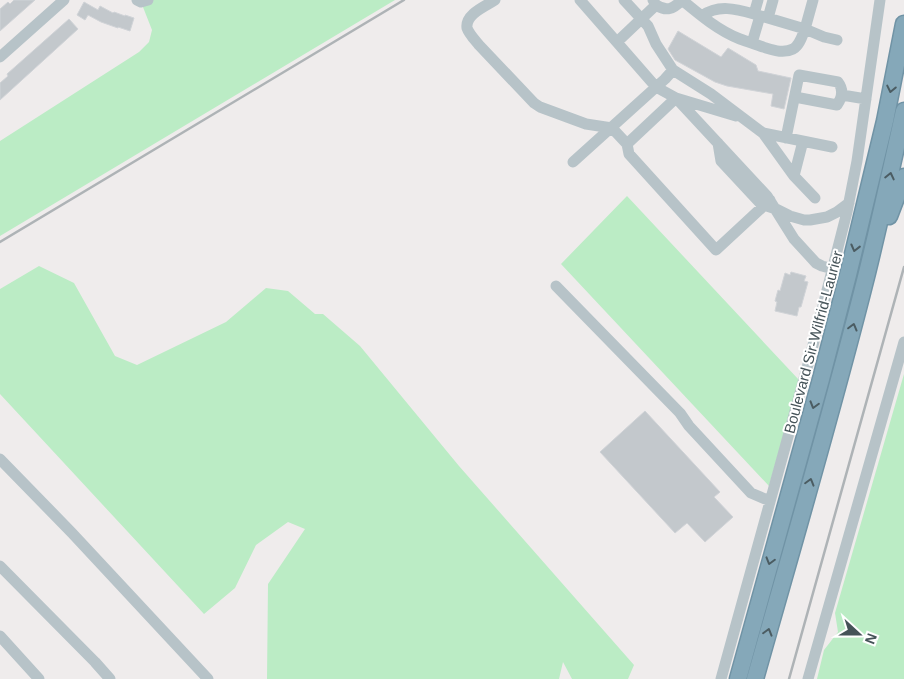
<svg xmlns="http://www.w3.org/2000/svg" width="904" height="679" font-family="Arial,sans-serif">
  <rect width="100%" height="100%" fill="#efecec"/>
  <!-- green -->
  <path fill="#bbecc5" d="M 148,0 L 395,0 L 0,236 L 0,141 L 139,52 L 149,42 L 152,30 L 141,2 Z
    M 627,196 L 799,380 L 769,486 L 561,264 Z
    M 39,266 L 74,283 L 115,356 L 137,365 L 226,322 L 266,288 L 288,291 L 315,314 L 323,314 L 360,346 L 459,466 L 634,665 L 628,679 L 572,679 L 563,662 L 559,679 L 267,679 L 268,584 L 305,529 L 288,522 L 256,545 L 235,588 L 204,614 L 0,394 L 0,289 Z
    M 904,374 L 904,679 L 817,679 L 824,650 L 838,632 L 835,613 Z"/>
  <!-- building -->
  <path fill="#c3c8cc" stroke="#d0d3d7" d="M 14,0 L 35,0 L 0,31 L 0,9 L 8,2 L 10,4 Z
    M 84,2 L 98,10 L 100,6 L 113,13 L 114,12 L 125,16 L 125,15 L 134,18 L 130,31 L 118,27 L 118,28 L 101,22 L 88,15 L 85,20 L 77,15 Z
    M 69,19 L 78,29 L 0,100 L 0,83 L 8,76 L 7,74 Z
    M 678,31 L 721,57 L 728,48 L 756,65 L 758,71 L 791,78 L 784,109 L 771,106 L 773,94 L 727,86 L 715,82 L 675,60 L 668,49 Z
    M 791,272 L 806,276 L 804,281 L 808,282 L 801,307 L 799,307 L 797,316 L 775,311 L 777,302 L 775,301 L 778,290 L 780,291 L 785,273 L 790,275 Z
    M 645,411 L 720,492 L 714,497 L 733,517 L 705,542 L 687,523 L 675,533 L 600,452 Z"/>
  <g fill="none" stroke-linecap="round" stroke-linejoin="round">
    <defs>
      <path id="highway" d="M 889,216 L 904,177
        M 738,679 L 821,379 L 848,275 L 885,121 L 904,24
        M 755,679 C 793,544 833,409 867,273 C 880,220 892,165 904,111"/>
    </defs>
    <!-- highway casing -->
    <use href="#highway" stroke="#7093a5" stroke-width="19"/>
    <!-- minor -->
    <path stroke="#b7c3c8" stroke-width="11" d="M 137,0 L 141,2 L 148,0
      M 495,0 C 486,6 465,14 467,28 C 469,34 475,40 479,45 L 534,103 L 540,107 L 586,124 L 612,128 L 627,144
      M 580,0 L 656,87 L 676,98 L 736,116
      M 624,0 L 648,26 L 656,44 L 673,70
      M 682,0 C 700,15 719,31 740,39 C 748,42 755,44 763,47 C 773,50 783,54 793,49 C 800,45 802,36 805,29 L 824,37 L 837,40
      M 758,0 L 754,14 L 805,29 L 813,0
      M 656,5 C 667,12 673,9 682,0
      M 702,16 C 718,4 736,9 754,14
      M 768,18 L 773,0
      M 617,42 L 656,5 L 653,0
      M 752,43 L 760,16
      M 0,57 L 64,0
      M 842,95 L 866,99
      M 676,98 L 627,144 L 629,154 L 716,250 L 770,200
      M 676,98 L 767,196 L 794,239 L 816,263 L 822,266 L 833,269
      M 763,133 L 794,176 L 803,141
      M 786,138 L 799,75 L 838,82 C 844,90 842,98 837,105 L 795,97
      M 718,143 L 721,161 L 761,204 L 776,209 L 790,216 L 804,220 L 810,220 L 827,217 L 837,212 L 849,203
      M 573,162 L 665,79 L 673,70 L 711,94 L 763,133 L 832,147
      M 794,176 L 815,198
      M 556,286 L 680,413 L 689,426 L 751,493 L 770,501
      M 0,459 L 72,533 L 208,679
      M 0,566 L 95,662 L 110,679
      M 0,636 L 39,679
      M 721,679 L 810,357 L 847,212 L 857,161 L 880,0
      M 808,679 L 904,342"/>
    <!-- highway -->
    <use href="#highway" stroke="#85a8b9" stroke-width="16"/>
    <!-- rail -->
    <path stroke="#aeb3b6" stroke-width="2.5" d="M 0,242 L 404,0
      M 789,679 L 904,267"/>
  </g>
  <!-- one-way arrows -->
  <defs><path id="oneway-chevron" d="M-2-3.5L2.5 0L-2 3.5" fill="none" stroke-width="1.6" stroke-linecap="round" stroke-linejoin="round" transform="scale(1.25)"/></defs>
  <g stroke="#4b5c62">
    <use href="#oneway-chevron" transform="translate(891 89) rotate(102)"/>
    <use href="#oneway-chevron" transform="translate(890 176) rotate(-77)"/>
    <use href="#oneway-chevron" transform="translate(855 248) rotate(104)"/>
    <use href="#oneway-chevron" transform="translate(853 327) rotate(-75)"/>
    <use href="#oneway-chevron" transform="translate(814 405) rotate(106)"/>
    <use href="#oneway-chevron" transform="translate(810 482) rotate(-74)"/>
    <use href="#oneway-chevron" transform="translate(770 561) rotate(106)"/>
    <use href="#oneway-chevron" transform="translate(768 632) rotate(-74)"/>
  </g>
  <g text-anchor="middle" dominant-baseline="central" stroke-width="4" stroke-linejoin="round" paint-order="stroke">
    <!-- street labels -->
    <g font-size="15" fill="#455358" stroke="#fff">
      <text transform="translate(813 342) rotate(-75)">Boulevard Sir-Wilfrid-Laurier</text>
    </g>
  </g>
  <!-- north arrow -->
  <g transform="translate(859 634) rotate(111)" stroke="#ffffff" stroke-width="4" paint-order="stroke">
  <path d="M0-4L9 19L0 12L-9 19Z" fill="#455358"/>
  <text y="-8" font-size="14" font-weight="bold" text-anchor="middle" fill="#455358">N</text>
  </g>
</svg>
